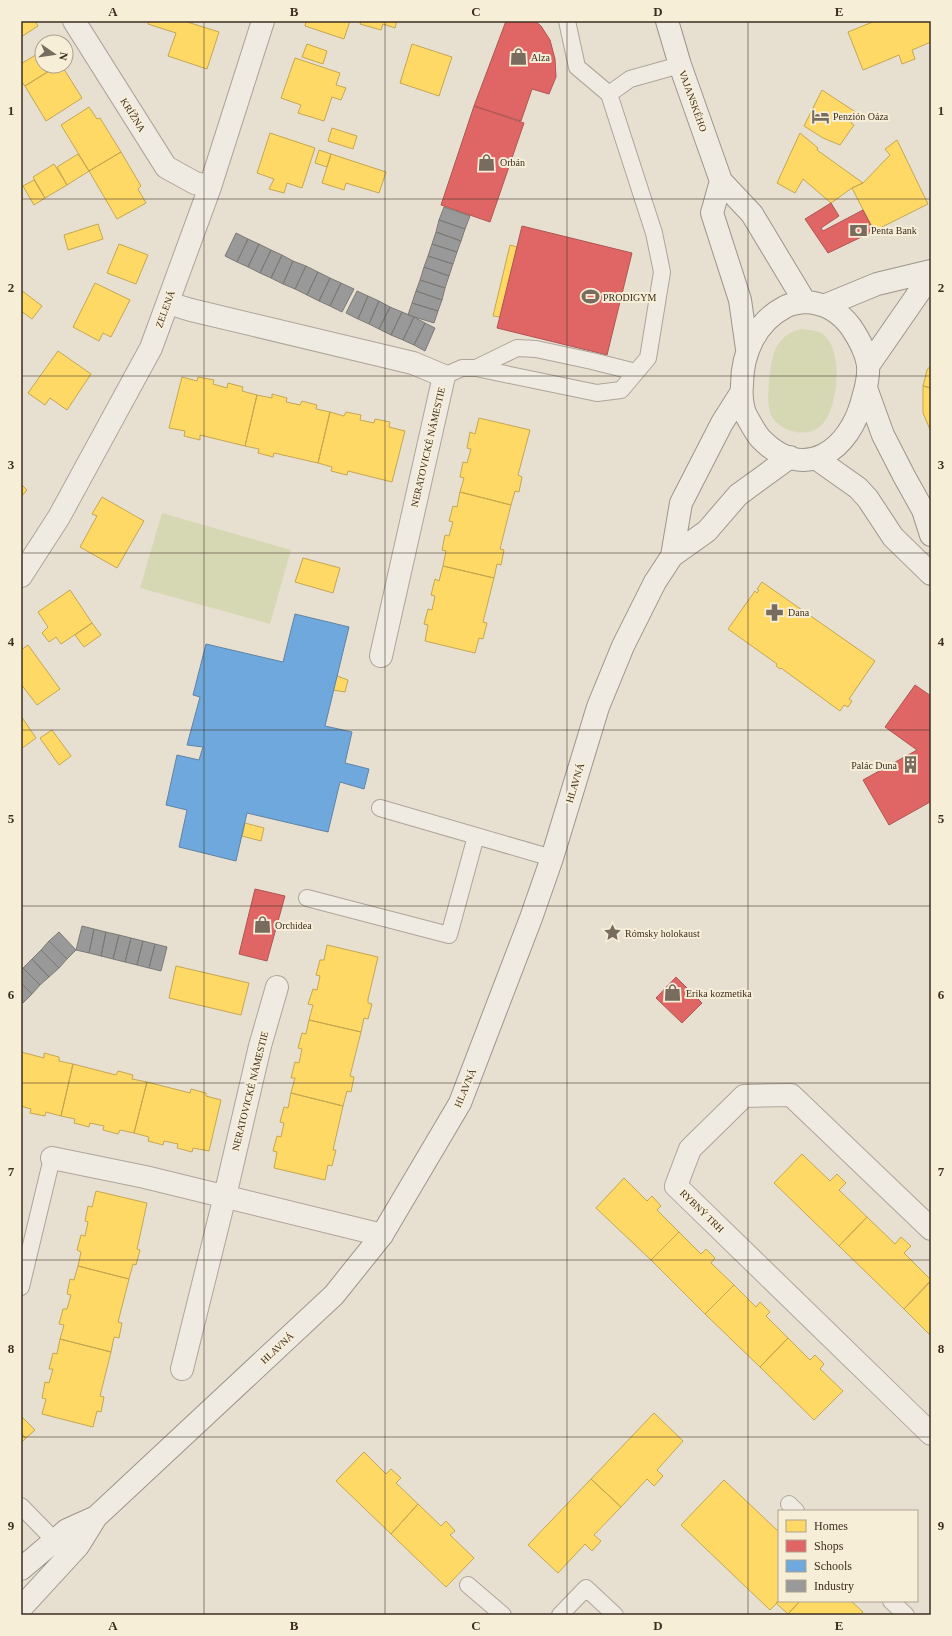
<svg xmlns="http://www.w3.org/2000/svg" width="952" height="1636" font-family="Georgia,serif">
  <rect width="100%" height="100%" fill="#e7e0d1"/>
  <!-- green -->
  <path fill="#d6d7b3" d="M 801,329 C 809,330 817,330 824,335 C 844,351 838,410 821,426 C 813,433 801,434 792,431 C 784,429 775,423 771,415 C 765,403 770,357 777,346 C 782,337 791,331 801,329 Z
    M 162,513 L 291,550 L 270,624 L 140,588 Z"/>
  <!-- homes -->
  <path fill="#ffd966" stroke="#c5a651" d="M 21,21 L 35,21 L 38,26 L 21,37 Z
    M 149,21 L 184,21 L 219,32 L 207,69 L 168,56 L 176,33 L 148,24 Z
    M 306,21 L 350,21 L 344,39 L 305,26 Z
    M 361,21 L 397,21 L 395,28 L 383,24 L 381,30 L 360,24 Z
    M 875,21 L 931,21 L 931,42 L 912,50 L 915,59 L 902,64 L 899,55 L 863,70 L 848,32 Z
    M 307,44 L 327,51 L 323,64 L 302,57 Z
    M 412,44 L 452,57 L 439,96 L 400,83 Z
    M 42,51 L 42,66 L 57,66 L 25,86 L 21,81 L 21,64 Z
    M 295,58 L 340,73 L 336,85 L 346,88 L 341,100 L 332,97 L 324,121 L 298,113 L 301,105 L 281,98 Z
    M 57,66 L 62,66 L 82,98 L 46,121 L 25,86 Z
    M 822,90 L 857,113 L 851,123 L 854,125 L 840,145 L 823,138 L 804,126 Z
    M 89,107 L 97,119 L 100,118 L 121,152 L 89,171 L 61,125 Z
    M 332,128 L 357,136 L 353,149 L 328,141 Z
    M 270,133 L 315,148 L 302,188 L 287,183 L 284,193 L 269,189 L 274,179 L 257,173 Z
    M 800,133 L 818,148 L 817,150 L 863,183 L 852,188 L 831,203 L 803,179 L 795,193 L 777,183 Z
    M 897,140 L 928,204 L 874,231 L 852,188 L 863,183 L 890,155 L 885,149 Z
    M 319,150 L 331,154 L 327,167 L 315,163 Z
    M 121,152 L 141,186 L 138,189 L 146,203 L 117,219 L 89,171 Z
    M 78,154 L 89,171 L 67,185 L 57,167 Z
    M 331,154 L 386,172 L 379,193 L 346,183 L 344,190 L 322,183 Z
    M 54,164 L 67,185 L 45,198 L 33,177 Z
    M 34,180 L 45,198 L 34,205 L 23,186 Z
    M 98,224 L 103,239 L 68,250 L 64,235 Z
    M 119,244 L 148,255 L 136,284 L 107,273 Z
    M 510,245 L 517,247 L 500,317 L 493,316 Z
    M 95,283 L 130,300 L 111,337 L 103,333 L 99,341 L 73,327 Z
    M 21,290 L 42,306 L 32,319 L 21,311 Z
    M 58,351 L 91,374 L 67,410 L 50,398 L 45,405 L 28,393 Z
    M 931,365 L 931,388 L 923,386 L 927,370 Z
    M 182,377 L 197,381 L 198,377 L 214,380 L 213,384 L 227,388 L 228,383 L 243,387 L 242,391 L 257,395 L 245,446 L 200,435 L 200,440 L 184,436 L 185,431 L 169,428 Z
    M 923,386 L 931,388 L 931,432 L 923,413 Z
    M 272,394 L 287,398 L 286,402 L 300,405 L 302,401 L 317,405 L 316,409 L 330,412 L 318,463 L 274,453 L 273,457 L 258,453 L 259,449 L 245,446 L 257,395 L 272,398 Z
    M 330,412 L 344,416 L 346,412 L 361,415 L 360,420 L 374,423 L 375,419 L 390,422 L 389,427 L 405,431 L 392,482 L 348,471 L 347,475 L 331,471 L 332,467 L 318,463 Z
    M 479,418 L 530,430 L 518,475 L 522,477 L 519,492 L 515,491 L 511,505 L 460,492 L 464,478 L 460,477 L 463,462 L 467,463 L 471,449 L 467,448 L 470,432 L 475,434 Z
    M 21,484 L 27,490 L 21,497 Z
    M 460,492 L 511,505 L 500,549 L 504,550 L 501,565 L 497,564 L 494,578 L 443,566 L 446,551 L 442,550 L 445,535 L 449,536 L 453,522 L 449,521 L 453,506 L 457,507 Z
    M 102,497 L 144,521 L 117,568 L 80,547 L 97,516 L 92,514 Z
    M 303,558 L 340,568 L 333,593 L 295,582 Z
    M 443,566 L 494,578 L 483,622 L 487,623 L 483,639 L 479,638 L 475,653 L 425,641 L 428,625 L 424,624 L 428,609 L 432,610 L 435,596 L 431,595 L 435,579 L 439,581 Z
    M 762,582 L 875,661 L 849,699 L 852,701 L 848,707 L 844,705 L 840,711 L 781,668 L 780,669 L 776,666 L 777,664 L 728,629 L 755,591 L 757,593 L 759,590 L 757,589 Z
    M 70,590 L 92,623 L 61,644 L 56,637 L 49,642 L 42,633 L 48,627 L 38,612 Z
    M 92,623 L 101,635 L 84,647 L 75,635 Z
    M 28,645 L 60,689 L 37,705 L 21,684 L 21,650 Z
    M 337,676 L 348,680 L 345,692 L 333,690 Z
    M 21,716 L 36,738 L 21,749 Z
    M 52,730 L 71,756 L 59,765 L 40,738 Z
    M 245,823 L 264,828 L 261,841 L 242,836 Z
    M 327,945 L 378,957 L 368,999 L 368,1003 L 372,1004 L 368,1019 L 364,1018 L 361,1032 L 309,1020 L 313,1005 L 308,1004 L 313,989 L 317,990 L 320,976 L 316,975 L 320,960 L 324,960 Z
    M 176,966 L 249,983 L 241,1015 L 169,998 Z
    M 309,1020 L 361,1032 L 350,1076 L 354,1077 L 351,1092 L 347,1091 L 343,1106 L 291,1093 L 295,1078 L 291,1078 L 295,1062 L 299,1063 L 302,1049 L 298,1048 L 302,1033 L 306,1034 Z
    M 21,1052 L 44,1058 L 44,1053 L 59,1057 L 59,1061 L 73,1064 L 61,1116 L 46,1112 L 45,1116 L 30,1113 L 31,1109 L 21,1106 Z
    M 73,1064 L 116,1075 L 118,1071 L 133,1075 L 132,1079 L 147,1082 L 134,1133 L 120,1130 L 118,1134 L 103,1130 L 104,1126 L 90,1123 L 89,1127 L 74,1123 L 75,1119 L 61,1116 Z
    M 147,1082 L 190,1093 L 191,1089 L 206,1093 L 206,1096 L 221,1100 L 209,1151 L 193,1148 L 192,1152 L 177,1148 L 178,1144 L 164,1141 L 163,1145 L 148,1141 L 149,1137 L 134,1133 Z
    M 291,1093 L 343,1106 L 333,1150 L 336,1150 L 332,1166 L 328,1165 L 325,1180 L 274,1168 L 277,1152 L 273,1151 L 277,1136 L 281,1137 L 284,1123 L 280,1122 L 284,1107 L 288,1108 Z
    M 802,1154 L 830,1181 L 837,1174 L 846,1183 L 839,1190 L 867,1217 L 839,1246 L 774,1183 Z
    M 624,1178 L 647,1201 L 652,1196 L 661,1206 L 657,1210 L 679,1232 L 651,1260 L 596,1208 Z
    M 96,1191 L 147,1203 L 137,1249 L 140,1250 L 136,1265 L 133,1264 L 129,1279 L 78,1266 L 81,1252 L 77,1250 L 81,1235 L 85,1236 L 88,1222 L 85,1221 L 88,1206 L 92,1207 Z
    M 867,1217 L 895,1244 L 901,1237 L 911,1246 L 904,1253 L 931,1280 L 904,1309 L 839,1246 Z
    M 679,1232 L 701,1254 L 706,1249 L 715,1258 L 711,1263 L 734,1285 L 705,1314 L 651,1260 Z
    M 78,1266 L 129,1279 L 118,1322 L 122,1323 L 119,1338 L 114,1337 L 111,1352 L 60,1339 L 64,1325 L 59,1324 L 63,1309 L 67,1309 L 71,1295 L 67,1294 L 70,1279 L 74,1280 Z
    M 931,1281 L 931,1336 L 904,1309 Z
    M 734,1285 L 756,1307 L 760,1302 L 770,1312 L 766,1316 L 788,1338 L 760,1367 L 705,1314 Z
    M 788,1338 L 810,1360 L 815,1355 L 824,1364 L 820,1369 L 843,1391 L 814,1420 L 760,1367 Z
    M 60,1339 L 111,1352 L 100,1396 L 104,1397 L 101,1412 L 97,1411 L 93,1427 L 42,1414 L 46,1399 L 42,1398 L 45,1382 L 49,1383 L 53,1369 L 49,1369 L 53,1353 L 57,1354 Z
    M 654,1413 L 683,1441 L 657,1470 L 663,1476 L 654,1486 L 647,1479 L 621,1507 L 591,1479 Z
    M 21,1416 L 35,1430 L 26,1438 L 21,1434 Z
    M 21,1434 L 26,1438 L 21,1443 Z
    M 364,1452 L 386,1474 L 391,1469 L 401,1478 L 396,1483 L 418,1504 L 391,1534 L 336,1481 Z
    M 591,1479 L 621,1507 L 594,1535 L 601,1541 L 592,1551 L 585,1544 L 558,1573 L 528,1545 Z
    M 724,1480 L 779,1532 L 779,1601 L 770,1610 L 681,1525 Z
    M 418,1504 L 441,1526 L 446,1521 L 455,1531 L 450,1535 L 474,1558 L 446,1587 L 391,1534 Z
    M 779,1601 L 800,1601 L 788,1614 L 776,1603 Z
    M 800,1601 L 851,1601 L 863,1612 L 860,1615 L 787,1615 Z"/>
  <!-- shops -->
  <path fill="#e06666" stroke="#af5551" d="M 506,21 L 535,21 L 541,26 L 550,40 L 555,59 L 556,77 L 549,94 L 532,89 L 521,121 L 474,106 Z
    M 474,106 L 524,123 L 490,222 L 441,205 Z
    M 831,203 L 839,216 L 821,228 L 823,231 L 863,210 L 874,231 L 828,253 L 805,219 Z
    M 522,226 L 632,253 L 607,355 L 497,328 Z
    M 915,685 L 931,696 L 931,804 L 930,802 L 889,825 L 863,780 L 917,750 L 885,727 Z
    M 255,889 L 285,896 L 267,961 L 239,954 Z
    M 676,977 L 702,1003 L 682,1023 L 656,998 Z"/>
  <!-- schools -->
  <path fill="#6fa8dc" stroke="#6083a4" d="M 295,614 L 349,627 L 325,726 L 352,732 L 345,763 L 369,769 L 364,789 L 340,782 L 328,832 L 247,813 L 236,861 L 179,847 L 187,810 L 166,805 L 177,755 L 199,760 L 203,747 L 187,745 L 200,697 L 193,695 L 206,644 L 283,662 Z"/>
  <!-- industry -->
  <path fill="#999" stroke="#7d7975" d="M 444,207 L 470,216 L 465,229 L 439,220 Z
    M 439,220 L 465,229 L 461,241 L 436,232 Z
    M 436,232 L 461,241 L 457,252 L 432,244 Z
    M 236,233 L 248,239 L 237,262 L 225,256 Z
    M 248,239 L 259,244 L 248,267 L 237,262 Z
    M 259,244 L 271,250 L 260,273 L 248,267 Z
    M 432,244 L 457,252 L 453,264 L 428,256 Z
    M 271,250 L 282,255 L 271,278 L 260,273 Z
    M 282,255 L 293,261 L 283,284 L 271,278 Z
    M 428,256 L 453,264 L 449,276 L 424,267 Z
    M 293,261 L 306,266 L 295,289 L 283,284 Z
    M 306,266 L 318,272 L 307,295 L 295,289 Z
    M 424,267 L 449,276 L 445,288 L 420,280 Z
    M 318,272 L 330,278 L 319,301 L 307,295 Z
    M 330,278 L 341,283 L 330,306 L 319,301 Z
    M 420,280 L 445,288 L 442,300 L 416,291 Z
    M 341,283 L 354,289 L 342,312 L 330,306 Z
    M 357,291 L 368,296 L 358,319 L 346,313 Z
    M 416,291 L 442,300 L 438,311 L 412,303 Z
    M 368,296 L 379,301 L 369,324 L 358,319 Z
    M 379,301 L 390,307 L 379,329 L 369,324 Z
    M 412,303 L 438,311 L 434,323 L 408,315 Z
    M 390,307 L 402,312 L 391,335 L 379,329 Z
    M 402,312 L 414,317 L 403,340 L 391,335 Z
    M 414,317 L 425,323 L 414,345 L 403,340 Z
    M 425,323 L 435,328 L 425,351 L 414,345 Z
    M 82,926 L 94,929 L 89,953 L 76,950 Z
    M 94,929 L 106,932 L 101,956 L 89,953 Z
    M 59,932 L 76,950 L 67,959 L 49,941 Z
    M 106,932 L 119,935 L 113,959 L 101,956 Z
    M 119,935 L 131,938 L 125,962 L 113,959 Z
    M 131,938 L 143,941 L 137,965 L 125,962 Z
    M 49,941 L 67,959 L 59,968 L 41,950 Z
    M 143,941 L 155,944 L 149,968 L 137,965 Z
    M 155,944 L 167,947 L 161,971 L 149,968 Z
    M 41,950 L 59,968 L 49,977 L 32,959 Z
    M 32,959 L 49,977 L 40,985 L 23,968 Z
    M 23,968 L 40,985 L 32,994 L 21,983 L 21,970 Z
    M 21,983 L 32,994 L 23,1003 L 21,1001 Z"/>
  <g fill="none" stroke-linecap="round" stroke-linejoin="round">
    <defs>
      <path id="service" d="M 567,21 L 577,67 L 609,94
        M 476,368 L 517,348 L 536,349 L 592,361 L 636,372
        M 444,376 L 462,368 L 476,368 L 597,393 L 621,390 L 648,358 L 662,272 L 654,233 L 609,94 L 630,79 L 680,65
        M 380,808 L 552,858
        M 307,898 L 449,935 L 476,836
        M 21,1287 L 52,1158
        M 789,1504 L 796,1511
        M 21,1506 L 55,1541
        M 468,1585 L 503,1615
        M 891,1601 L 906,1615
        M 560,1615 L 586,1588 L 615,1615"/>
      <path id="minor" d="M 74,21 L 166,167 L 195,183 L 210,187
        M 168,303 L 191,310 L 413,363 L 444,376 L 381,656
        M 21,576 L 59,517 L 151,348 L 210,187 L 263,21
        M 52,1158 L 145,1177 L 382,1235
        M 931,1229 L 791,1095 L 744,1096 L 690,1149 L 676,1186 L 931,1434
        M 182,1369 L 225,1196 L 260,1046 L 277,987"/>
      <path id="secondary" d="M 667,21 L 680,65 L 721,181 L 752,214 L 805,302
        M 721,181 L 712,213 L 740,300 L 747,349
        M 805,302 C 825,303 839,311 851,327 C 859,339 866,351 868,365 C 869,376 866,388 863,398 C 850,451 804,484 760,438 C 755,432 751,424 747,417 C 742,409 741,395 742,385 C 742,353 756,322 785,307 C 790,304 799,303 805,302 Z
        M 826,305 L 877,284 L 931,271
        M 868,366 L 931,275
        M 866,388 L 883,435 L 904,476 L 923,510 L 931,535
        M 817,459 L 858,488 L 868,499 L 893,537 L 931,574
        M 672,556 L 681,503 L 722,423 L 741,393
        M 21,1569 L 67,1530 L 96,1517
        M 21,1608 L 78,1546 L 96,1517 L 334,1295 L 382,1235 L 460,1103 L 531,918 L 552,858 L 598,707 L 623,646 L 655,582 L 672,556 L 707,531 L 738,495 L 790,457"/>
    </defs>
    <!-- service casing -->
    <use href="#service" stroke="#ada599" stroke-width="18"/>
    <!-- minor casing -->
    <use href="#minor" stroke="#ada599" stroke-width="24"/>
    <!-- secondary casing -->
    <use href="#secondary" stroke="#9c958a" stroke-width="24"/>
    <!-- service -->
    <use href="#service" stroke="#efebe3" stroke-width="16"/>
    <!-- minor -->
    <use href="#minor" stroke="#efebe3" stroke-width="22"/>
    <!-- secondary -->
    <use href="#secondary" stroke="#efebe3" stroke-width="22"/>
  </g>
  <!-- grid -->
  <path fill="none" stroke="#3d2e20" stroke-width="1" stroke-opacity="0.55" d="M 204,21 L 204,1615M 385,21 L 385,1615M 567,21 L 567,1615M 748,21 L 748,1615M 21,199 L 931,199M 21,376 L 931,376M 21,553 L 931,553M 21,730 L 931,730M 21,906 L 931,906M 21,1083 L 931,1083M 21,1260 L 931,1260M 21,1437 L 931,1437"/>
  <!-- icons -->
  <defs>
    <symbol id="shop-bare" viewBox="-9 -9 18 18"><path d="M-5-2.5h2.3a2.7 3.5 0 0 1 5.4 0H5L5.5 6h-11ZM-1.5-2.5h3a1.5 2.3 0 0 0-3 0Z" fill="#786c5e" stroke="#f7eed8" stroke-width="2.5" paint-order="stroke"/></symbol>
    <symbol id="hotel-bare" viewBox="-9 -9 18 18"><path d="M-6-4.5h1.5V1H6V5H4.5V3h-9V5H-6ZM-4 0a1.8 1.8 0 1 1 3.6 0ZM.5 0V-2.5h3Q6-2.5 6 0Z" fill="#786c5e" stroke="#f7eed8" stroke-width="2.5" paint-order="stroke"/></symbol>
    <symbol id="bank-bare" viewBox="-9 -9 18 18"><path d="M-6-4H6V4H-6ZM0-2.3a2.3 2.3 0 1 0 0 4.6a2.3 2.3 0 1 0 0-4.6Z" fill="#786c5e" stroke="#f7eed8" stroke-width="2.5" paint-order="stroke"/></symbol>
    <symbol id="stadium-bare" viewBox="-9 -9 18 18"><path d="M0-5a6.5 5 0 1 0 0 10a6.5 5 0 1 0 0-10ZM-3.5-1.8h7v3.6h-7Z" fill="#786c5e" stroke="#f7eed8" stroke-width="2.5" paint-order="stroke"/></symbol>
    <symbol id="pharmacy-bare" viewBox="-9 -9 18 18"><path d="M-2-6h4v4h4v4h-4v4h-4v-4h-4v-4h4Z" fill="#786c5e" stroke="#f7eed8" stroke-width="2.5" paint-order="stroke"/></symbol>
    <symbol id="building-bare" viewBox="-9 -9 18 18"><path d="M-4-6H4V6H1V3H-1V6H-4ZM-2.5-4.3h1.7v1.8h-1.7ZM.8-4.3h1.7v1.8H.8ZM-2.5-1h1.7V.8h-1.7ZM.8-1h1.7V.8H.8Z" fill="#786c5e" stroke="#f7eed8" stroke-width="2.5" paint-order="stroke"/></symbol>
    <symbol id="sight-bare" viewBox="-9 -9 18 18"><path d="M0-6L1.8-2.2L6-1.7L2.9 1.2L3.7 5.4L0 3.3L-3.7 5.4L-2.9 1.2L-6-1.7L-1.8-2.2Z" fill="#786c5e" stroke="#f7eed8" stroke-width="2.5" paint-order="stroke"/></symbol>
  </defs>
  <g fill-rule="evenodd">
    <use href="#shop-bare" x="506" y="44" width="25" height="25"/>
    <use href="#hotel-bare" x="808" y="104" width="25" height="25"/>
    <use href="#shop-bare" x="474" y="150" width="25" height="25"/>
    <use href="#bank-bare" x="846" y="218" width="25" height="25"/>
    <use href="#stadium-bare" x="578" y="284" width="25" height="25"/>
    <use href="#pharmacy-bare" x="762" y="600" width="25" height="25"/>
    <use href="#building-bare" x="898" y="752" width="25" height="25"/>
    <use href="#shop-bare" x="250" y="912" width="25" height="25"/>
    <use href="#sight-bare" x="600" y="920" width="25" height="25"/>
    <use href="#shop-bare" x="660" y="980" width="25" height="25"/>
  </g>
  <g text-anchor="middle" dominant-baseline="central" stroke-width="4" stroke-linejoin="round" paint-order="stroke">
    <!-- poi labels -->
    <g font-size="10" fill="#3d2e20" stroke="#f7eed8" text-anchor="start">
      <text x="531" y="57">Alza</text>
      <text x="833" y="116">Penzión Oáza</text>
      <text x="500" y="162">Orbán</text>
      <text x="871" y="230">Penta Bank</text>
      <text x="603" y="297">PRODIGYM</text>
      <text x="788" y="612">Dana</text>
      <text x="897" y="765" text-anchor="end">Palác Duna</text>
      <text x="275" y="925">Orchidea</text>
      <text x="625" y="933">Rómsky holokaust</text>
      <text x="686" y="993">Erika kozmetika</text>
    </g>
    <!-- street labels -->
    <g font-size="10" fill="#3d2e20" stroke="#f7eed8">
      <text transform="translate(693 101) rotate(70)">VAJANSKÉHO</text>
      <text transform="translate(133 115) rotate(58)">KRÍŽNA</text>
      <text transform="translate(165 309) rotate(-70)">ZELENÁ</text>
      <text transform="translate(428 447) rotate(-77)">NERATOVICKÉ NÁMESTIE</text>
      <text transform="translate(575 783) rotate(-73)">HLAVNÁ</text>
      <text transform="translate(465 1088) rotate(-67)">HLAVNÁ</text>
      <text transform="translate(250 1091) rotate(-76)">NERATOVICKÉ NÁMESTIE</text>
      <text transform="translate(702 1211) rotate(44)">RYBNÝ TRH</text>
      <text transform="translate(277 1348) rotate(-43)">HLAVNÁ</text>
    </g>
  </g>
  <!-- border -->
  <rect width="952" height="1636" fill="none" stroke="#f7eed8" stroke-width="44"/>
  <!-- legend -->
  <rect x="778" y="1510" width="140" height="92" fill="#f7eed8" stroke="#ada18e"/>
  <rect x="786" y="1520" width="20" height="12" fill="#ffd966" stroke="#ada18e"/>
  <text x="814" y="1530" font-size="12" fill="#3d2e20">Homes</text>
  <rect x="786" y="1540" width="20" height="12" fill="#e06666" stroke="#ada18e"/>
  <text x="814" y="1550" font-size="12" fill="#3d2e20">Shops</text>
  <rect x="786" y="1560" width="20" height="12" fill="#6fa8dc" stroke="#ada18e"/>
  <text x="814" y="1570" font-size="12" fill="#3d2e20">Schools</text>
  <rect x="786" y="1580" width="20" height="12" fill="#999999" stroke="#ada18e"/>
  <text x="814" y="1590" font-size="12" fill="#3d2e20">Industry</text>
  <!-- north arrow -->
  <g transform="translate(54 54) rotate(103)"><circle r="19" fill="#f7eed8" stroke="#ada18e"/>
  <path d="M0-3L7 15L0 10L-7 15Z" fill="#786c5e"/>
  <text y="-6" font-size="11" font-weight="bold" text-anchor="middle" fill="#3d2e20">N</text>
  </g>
  <rect x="22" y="22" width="908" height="1592" fill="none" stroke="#3d2e20" stroke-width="1.5"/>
  <g font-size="13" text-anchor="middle" font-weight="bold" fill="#3d2e20">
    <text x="113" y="16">A</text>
    <text x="294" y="16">B</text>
    <text x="476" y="16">C</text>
    <text x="658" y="16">D</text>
    <text x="839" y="16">E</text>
    <text x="11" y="115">1</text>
    <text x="941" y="115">1</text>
    <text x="11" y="292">2</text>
    <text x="941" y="292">2</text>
    <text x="11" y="469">3</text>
    <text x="941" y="469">3</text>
    <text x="11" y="646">4</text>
    <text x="941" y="646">4</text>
    <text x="11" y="823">5</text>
    <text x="941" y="823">5</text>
    <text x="11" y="999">6</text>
    <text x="941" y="999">6</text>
    <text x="11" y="1176">7</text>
    <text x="941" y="1176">7</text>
    <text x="11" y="1353">8</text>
    <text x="941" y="1353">8</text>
    <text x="11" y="1530">9</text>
    <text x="941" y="1530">9</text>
    <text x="113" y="1630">A</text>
    <text x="294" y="1630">B</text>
    <text x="476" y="1630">C</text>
    <text x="658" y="1630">D</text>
    <text x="839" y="1630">E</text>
  </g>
</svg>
